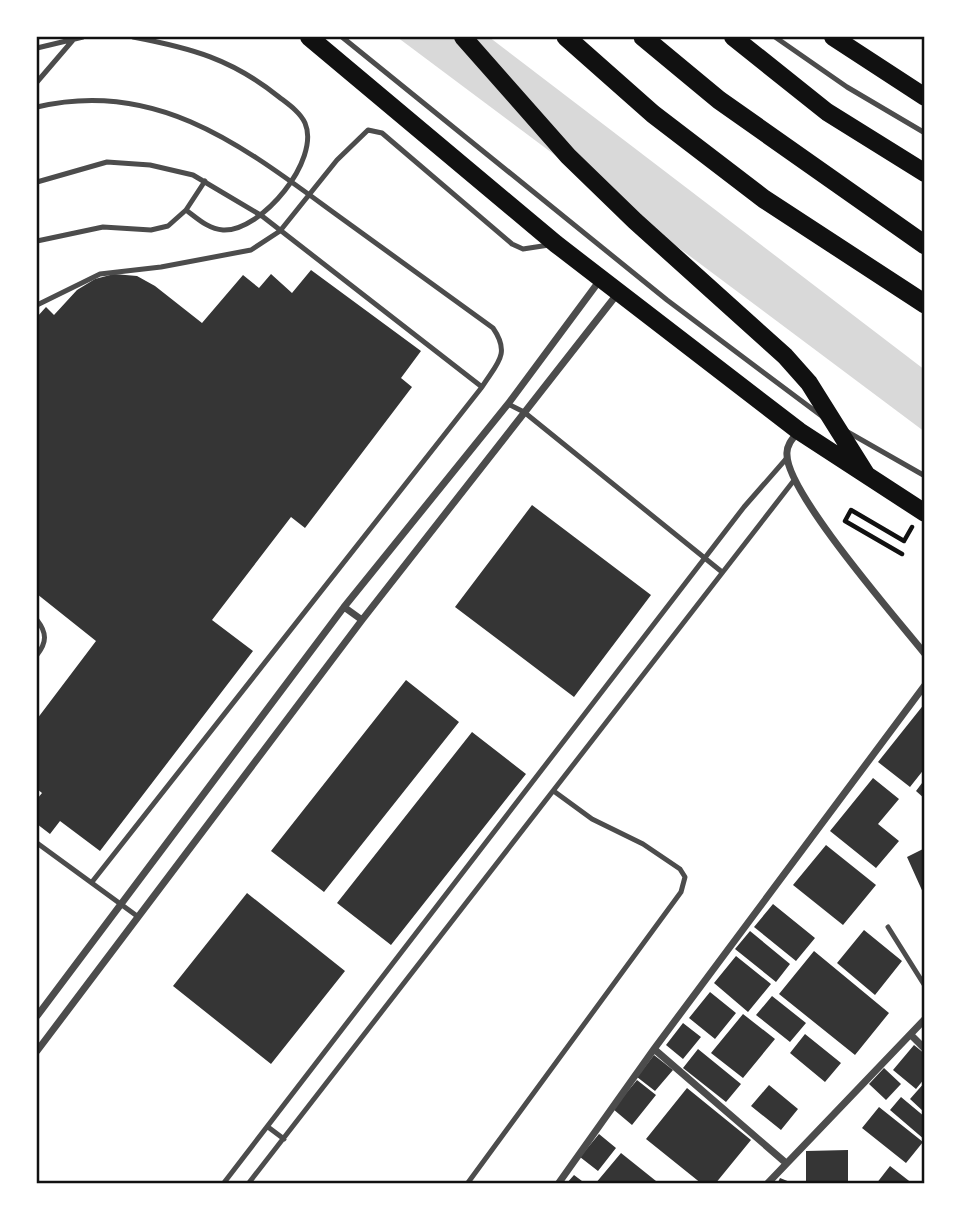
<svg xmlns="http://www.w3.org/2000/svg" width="962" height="1221" font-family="Raleway,sans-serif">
  <rect width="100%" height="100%" fill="#fff"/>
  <!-- water -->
  <path fill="#d9d9d9" d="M 397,37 L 489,37 L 925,370 L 925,432 Z"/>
  <!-- building -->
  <path fill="#353535" d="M 311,270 L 421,351 L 401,378 L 412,387 L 305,528 L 291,517 L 212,620 L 253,651 L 100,851 L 60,821 L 50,834 L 37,824 L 37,799 L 42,793 L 37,789 L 37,719 L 96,641 L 37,594 L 37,317 L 46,307 L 54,315 L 77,290 L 95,279 L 114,274 L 137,276 L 155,286 L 202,323 L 243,275 L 259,288 L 271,274 L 292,293 Z
    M 532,505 L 651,595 L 574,697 L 455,607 Z
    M 406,680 L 459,722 L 324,892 L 271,851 Z
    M 925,703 L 925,768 L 910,787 L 878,762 Z
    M 472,732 L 526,774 L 391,945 L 337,903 Z
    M 873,778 L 899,799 L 878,824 L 899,841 L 876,868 L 830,831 Z
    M 925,779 L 925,799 L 916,791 Z
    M 826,845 L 876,885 L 843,925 L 793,885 Z
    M 925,848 L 925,897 L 907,857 Z
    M 247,893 L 345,971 L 271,1064 L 173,986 Z
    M 773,904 L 815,938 L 796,961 L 754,927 Z
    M 864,930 L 902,961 L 875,995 L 837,963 Z
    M 750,931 L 790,964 L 776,982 L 735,949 Z
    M 814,951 L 889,1013 L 855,1055 L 779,994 Z
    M 736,956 L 771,984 L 748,1012 L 714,983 Z
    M 710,992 L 736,1013 L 715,1039 L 689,1018 Z
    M 772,996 L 806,1023 L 790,1042 L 756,1015 Z
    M 743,1014 L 775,1039 L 743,1078 L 711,1053 Z
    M 683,1023 L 701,1037 L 683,1059 L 666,1045 Z
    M 805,1034 L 841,1063 L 825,1082 L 790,1053 Z
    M 914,1045 L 925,1054 L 925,1078 L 916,1089 L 893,1070 Z
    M 698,1049 L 741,1084 L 726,1102 L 683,1068 Z
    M 654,1055 L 673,1070 L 655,1091 L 637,1077 Z
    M 884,1068 L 901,1084 L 886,1100 L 869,1084 Z
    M 637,1080 L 656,1095 L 632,1125 L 613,1109 Z
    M 925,1082 L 925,1113 L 910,1099 Z
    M 769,1085 L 798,1109 L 781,1130 L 751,1106 Z
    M 687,1088 L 751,1140 L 715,1184 L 702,1184 L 646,1139 Z
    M 901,1097 L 925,1117 L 925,1140 L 890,1110 Z
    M 879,1107 L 923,1142 L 906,1163 L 862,1128 Z
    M 599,1134 L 616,1148 L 598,1171 L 580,1157 Z
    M 848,1150 L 848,1184 L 806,1184 L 806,1151 Z
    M 621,1153 L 656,1181 L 653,1184 L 595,1184 Z
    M 890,1166 L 913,1184 L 876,1184 Z
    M 574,1175 L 586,1184 L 566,1184 Z
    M 780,1178 L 795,1184 L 777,1184 Z"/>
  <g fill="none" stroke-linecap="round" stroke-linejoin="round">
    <!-- path -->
    <path stroke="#111" stroke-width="4.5" d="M 902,554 L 845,521 L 851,510 L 904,541 L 912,527"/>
    <!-- service -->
    <path stroke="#4c4c4c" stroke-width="5" d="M 133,37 C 191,48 232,59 279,97 C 288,104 300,112 305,123 C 321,160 261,232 223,230 C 208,229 197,218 186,210
      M 342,37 L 667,300 L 823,417
      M 775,37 L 847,87 L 925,133
      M 37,48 L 83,37
      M 37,82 L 73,40
      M 37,107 C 158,78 245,148 337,215 C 389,253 441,290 493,328 C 511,354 497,363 482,387 L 92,882
      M 37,182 L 107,162 L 150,165 L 193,175 L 262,216 L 482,387
      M 37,241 L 103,227 L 151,230 L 168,226 L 186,210 L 205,181
      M 37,305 L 100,274 L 161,267 L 251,250 L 280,231 L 337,160 L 368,130 L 382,133 L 512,244 L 523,249 L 549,245
      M 508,404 L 524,412 L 722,572
      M 846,431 L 925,476
      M 37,620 C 47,633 47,642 37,655
      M 37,843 L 137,916
      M 888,927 L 925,986
      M 268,1127 L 284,1139
      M 223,1184 L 744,507 L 786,459
      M 248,1184 L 795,479
      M 467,1184 L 681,892 L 685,877 L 680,869 L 643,844 L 592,819 L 555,792"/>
    <!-- minor -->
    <path stroke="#4c4c4c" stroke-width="7" d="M 798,432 C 792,439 786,446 787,455 C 787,493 897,619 925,654
      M 344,607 L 362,620
      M 37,1016 L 344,607 L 508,404 L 600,280
      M 911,1035 L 925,1049
      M 654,1049 L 786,1163
      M 37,1051 L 362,620 L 618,293
      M 558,1184 L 654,1049 L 925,685
      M 767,1184 L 925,1019"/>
    <!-- trunk -->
    <path stroke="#111" stroke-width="18" d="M 309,37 L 556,244 L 799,431 L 925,513
      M 463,37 L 568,156 L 635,221 L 785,356 L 809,383 L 866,474
      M 733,37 L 827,112 L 925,173
      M 833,37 L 925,97"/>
    <!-- motorway -->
    <path stroke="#111" stroke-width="19" d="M 566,37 L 653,114 L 764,199 L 925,304
      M 643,37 L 719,100 L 925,245"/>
  </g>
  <!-- border -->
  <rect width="962" height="1221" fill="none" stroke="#ffffff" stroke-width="77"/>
  <rect x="38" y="38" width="885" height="1144" fill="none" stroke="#111" stroke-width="2.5"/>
</svg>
